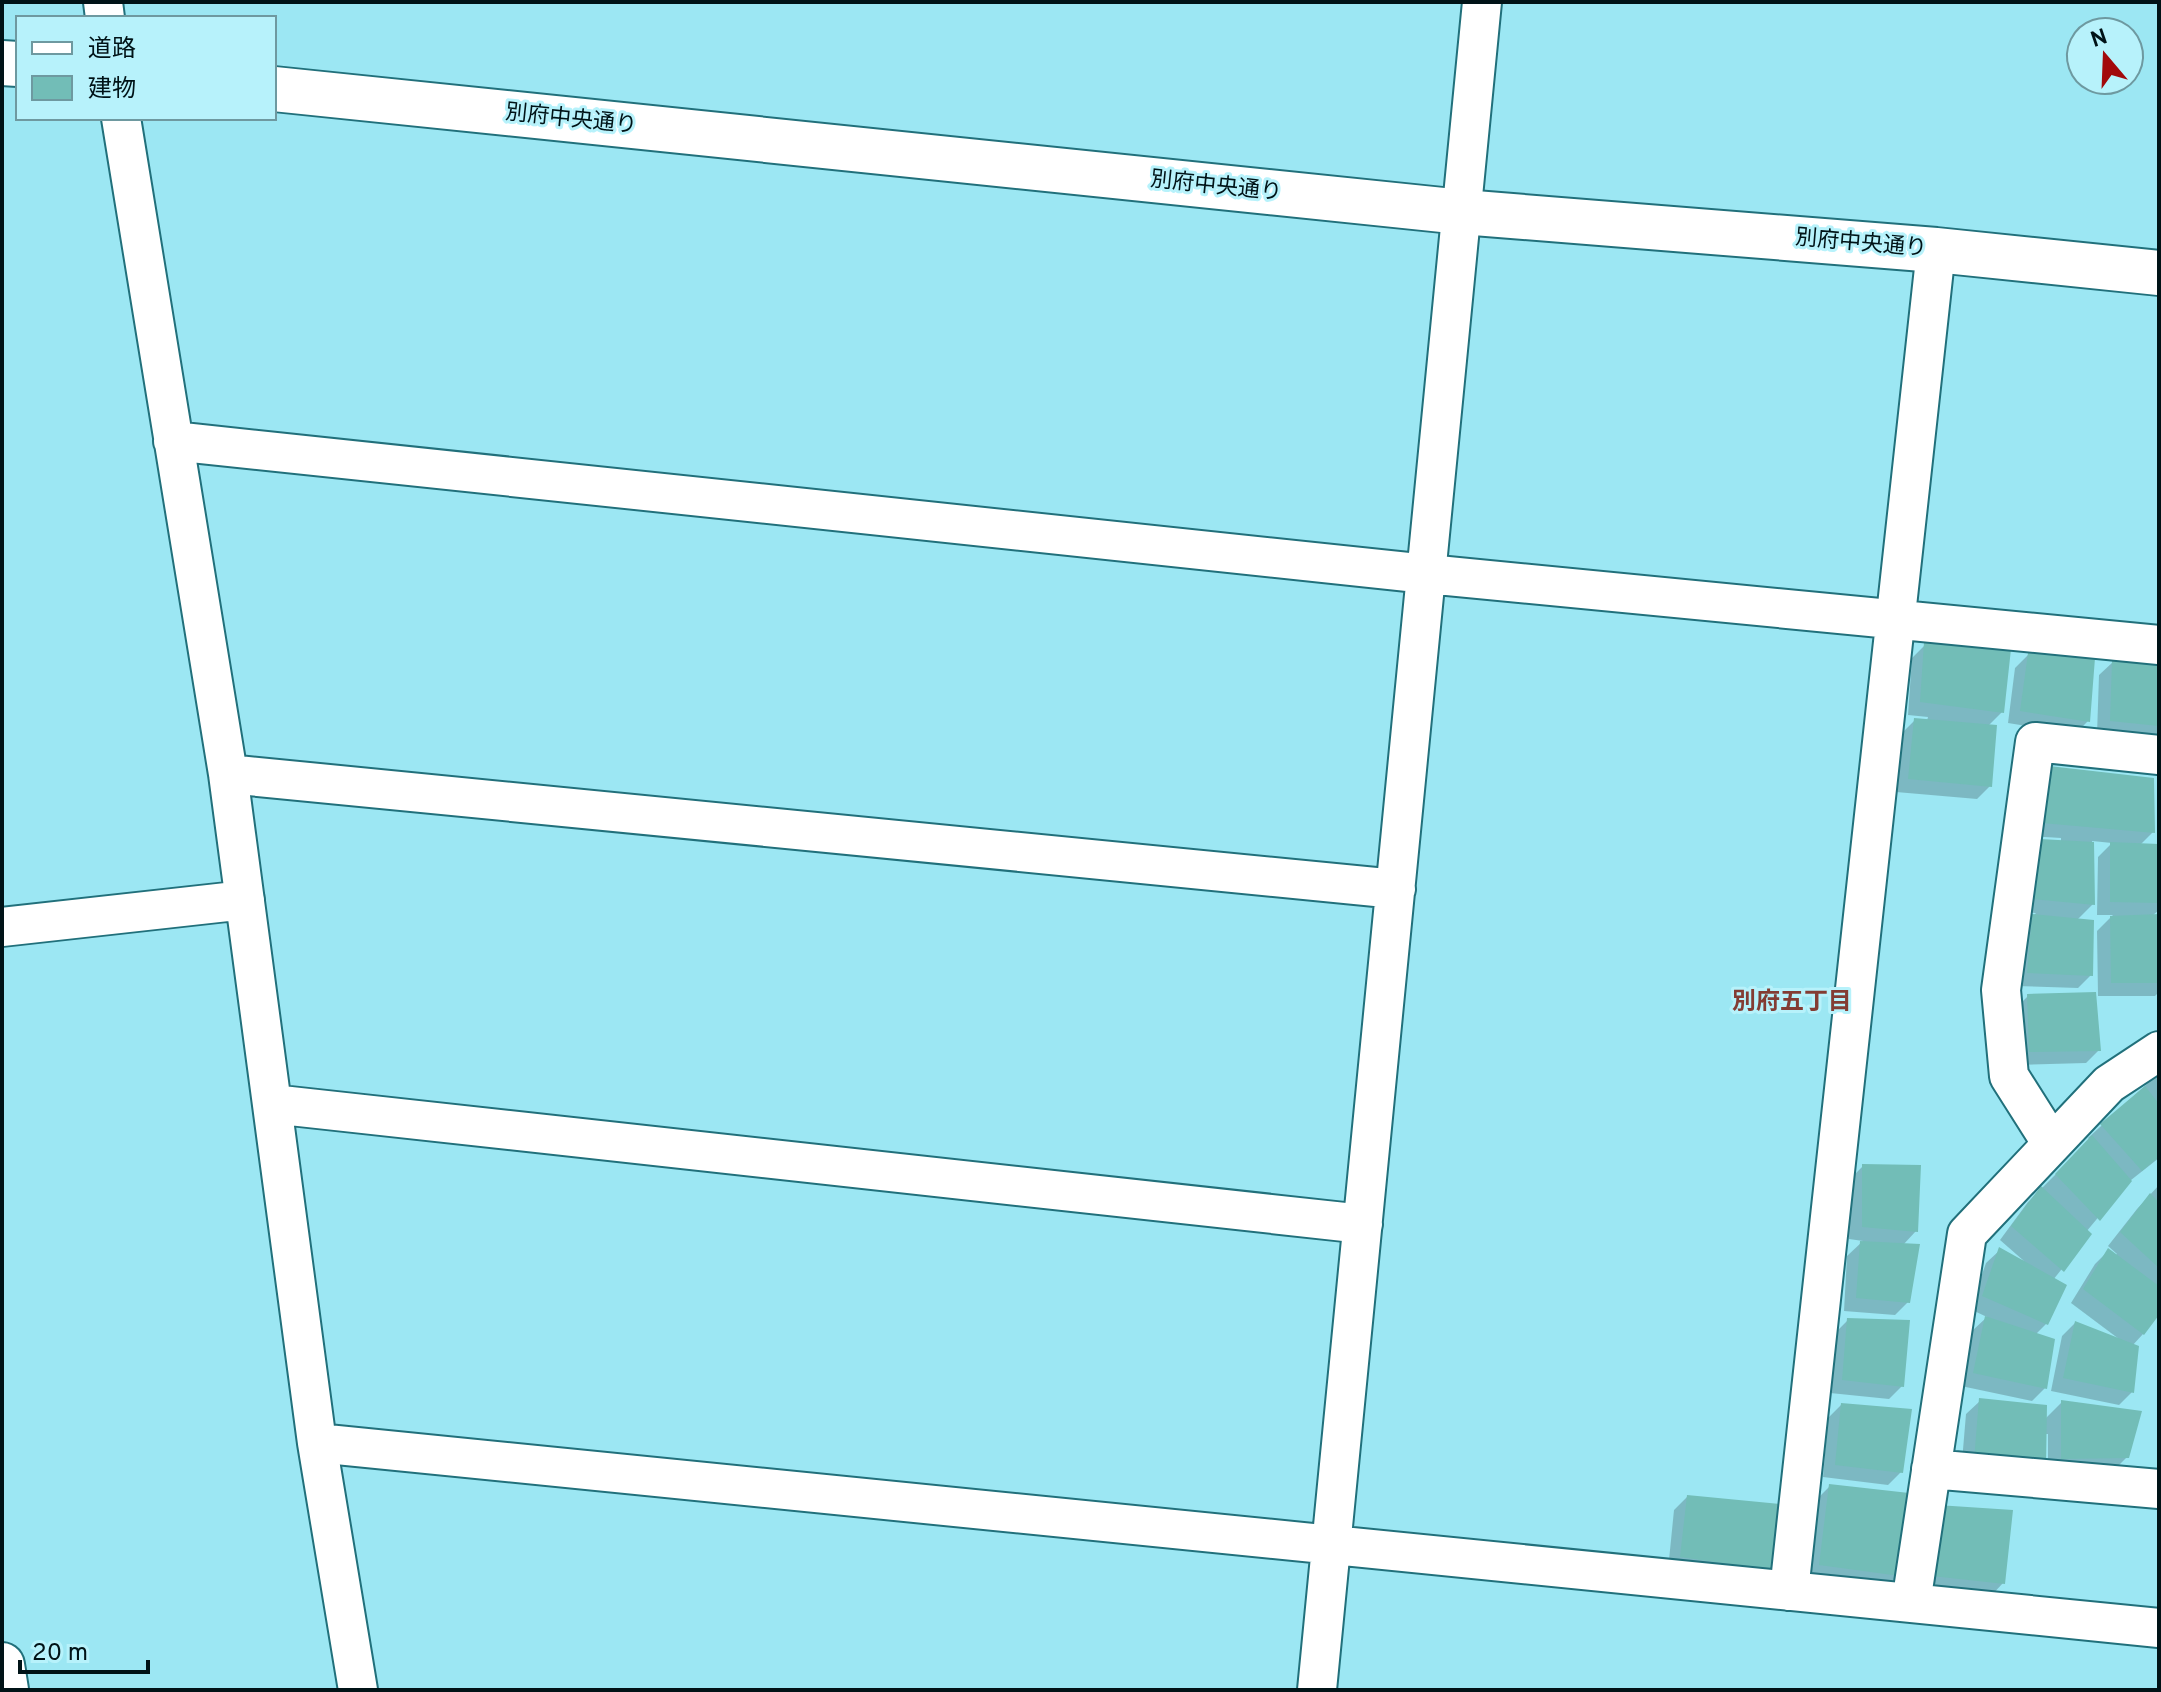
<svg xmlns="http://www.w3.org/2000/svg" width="2161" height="1692" font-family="Overpass,'Noto Sans JP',sans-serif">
  <rect width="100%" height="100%" fill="#9ce7f3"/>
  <!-- shadow -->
  <path fill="#0003" d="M 1925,645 L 2002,712 L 1988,726 L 1990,786 L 1977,799 L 1896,792 L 1902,733 L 1915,720 L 1927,721 L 1928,717 L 1908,715 L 1912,658 Z
    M 2028,655 L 2088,721 L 2075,734 L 2008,723 L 2015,668 Z
    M 2113,662 L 2159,666 L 2159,739 L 2097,734 L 2099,675 Z
    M 2036,781 L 2153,832 L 2140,845 L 2159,846 L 2159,910 L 2152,916 L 2159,916 L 2159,992 L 2155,996 L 2098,996 L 2097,931 L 2113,915 L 2097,915 L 2098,857 L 2112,843 L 2092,841 L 2093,904 L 2077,920 L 2091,975 L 2078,988 L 2015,986 L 2020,929 L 2036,913 L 2020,912 L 2061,842 L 2061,838 L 2030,836 Z
    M 2028,996 L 2099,1050 L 2086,1063 L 2016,1065 L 2015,1009 Z
    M 2159,1073 L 2159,1158 L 2126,1184 L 2086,1232 L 2089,1235 L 2053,1280 L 2046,1324 L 2035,1335 L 2045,1388 L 2032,1401 L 1961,1386 L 1972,1331 L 1987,1317 L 1970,1309 L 1986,1263 L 2000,1250 L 2024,1261 L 2000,1240 L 2028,1202 L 2090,1140 L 2088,1138 Z
    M 1863,1166 L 1916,1231 L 1903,1245 L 1908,1302 L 1895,1315 L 1844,1311 L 1847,1256 L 1863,1241 L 1849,1239 L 1850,1179 Z
    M 2159,1185 L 2159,1311 L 2143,1334 L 2132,1346 L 2132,1392 L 2119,1405 L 2051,1391 L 2062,1336 L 2075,1323 L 2119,1339 L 2071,1303 L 2095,1264 L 2108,1251 L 2115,1256 L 2117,1254 L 2108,1246 L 2137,1209 Z
    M 1848,1320 L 1902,1386 L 1889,1399 L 1830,1393 L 1835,1333 Z
    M 1980,1401 L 2045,1419 L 2062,1402 L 2127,1457 L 2114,1470 L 2048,1472 L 2048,1434 L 2045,1434 L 1961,1473 L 1966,1414 Z
    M 1841,1405 L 1901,1472 L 1888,1485 L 1823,1477 L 1828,1418 Z
    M 1830,1486 L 1898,1575 L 1885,1588 L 1807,1578 L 1817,1499 Z
    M 1687,1497 L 1769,1570 L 1756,1583 L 1668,1570 L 1674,1510 Z
    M 1925,1520 L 2003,1583 L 1990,1597 L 1920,1589 Z"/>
  <!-- building -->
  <path fill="#72bdb7" d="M 1924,642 L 2011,649 L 2004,713 L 1920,702 Z
    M 2028,653 L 2095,658 L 2090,722 L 2020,711 Z
    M 2112,660 L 2159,664 L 2159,726 L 2110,721 Z
    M 1914,718 L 1997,725 L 1992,787 L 1908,779 Z
    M 2049,766 L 2154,778 L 2155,833 L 2042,823 Z
    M 2040,839 L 2094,842 L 2095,905 L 2032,899 Z
    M 2110,842 L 2159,844 L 2159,903 L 2110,902 Z
    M 2032,914 L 2094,920 L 2093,976 L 2027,973 Z
    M 2159,914 L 2159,983 L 2111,983 L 2110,916 Z
    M 2096,992 L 2101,1051 L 2029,1052 L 2027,994 Z
    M 2145,1086 L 2159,1104 L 2159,1157 L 2142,1171 L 2100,1124 Z
    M 2092,1135 L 2132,1181 L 2100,1221 L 2055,1174 Z
    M 1862,1164 L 1921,1165 L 1918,1232 L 1862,1227 Z
    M 2041,1186 L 2092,1234 L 2064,1272 L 2011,1226 Z
    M 2150,1193 L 2159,1202 L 2159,1268 L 2120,1232 Z
    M 1860,1241 L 1920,1244 L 1910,1303 L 1856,1298 Z
    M 1999,1247 L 2067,1285 L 2048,1325 L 1982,1296 Z
    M 2108,1248 L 2159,1286 L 2159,1315 L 2144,1335 L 2083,1289 Z
    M 1985,1316 L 2055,1339 L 2047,1389 L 1973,1373 Z
    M 1847,1318 L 1910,1320 L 1904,1387 L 1842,1380 Z
    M 2075,1321 L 2139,1346 L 2134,1393 L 2063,1378 Z
    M 1979,1398 L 2047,1405 L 2046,1464 L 1974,1461 Z
    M 2061,1400 L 2142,1411 L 2129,1458 L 2061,1459 Z
    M 1841,1403 L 1912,1409 L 1903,1473 L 1835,1465 Z
    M 1829,1484 L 1909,1493 L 1900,1576 L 1819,1565 Z
    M 1687,1495 L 1780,1504 L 1771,1570 L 1680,1557 Z
    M 1937,1505 L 2013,1510 L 2005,1584 L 1932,1576 Z"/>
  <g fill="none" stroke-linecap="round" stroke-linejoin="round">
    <defs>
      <path id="minor" d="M 103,2 L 105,18
        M 121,118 L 228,774 L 317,1443 L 358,1690
        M 173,441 L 1427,574 L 2159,645
        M 228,774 L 1396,889
        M 2,927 L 245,900
        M 272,1104 L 1363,1224
        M 2052,1144 L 2009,1076 L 2001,990 L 2035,742 L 2159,755
        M 317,1443 L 2159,1628
        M 1931,1469 L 2159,1489
        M 1789,1591 L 1936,250
        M 1911,1603 L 1967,1234 L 2109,1084 L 2159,1051
        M 1317,1690 L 1482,2"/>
      <path id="tertiary" d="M 2,63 L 18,64
        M 274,89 L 1462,212 L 1936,250 L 2159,273
        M 2,1665 L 6,1690"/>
    </defs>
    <!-- minor casing -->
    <use href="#minor" stroke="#21707b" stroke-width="42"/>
    <!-- tertiary casing -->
    <use href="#tertiary" stroke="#21707b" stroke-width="48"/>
    <!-- minor -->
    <use href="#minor" stroke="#fff" stroke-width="38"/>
    <!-- tertiary -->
    <use href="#tertiary" stroke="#fff" stroke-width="44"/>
  </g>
  <g text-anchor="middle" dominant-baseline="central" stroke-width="6" stroke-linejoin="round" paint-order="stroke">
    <!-- street labels -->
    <g font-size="22" fill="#001317" stroke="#b7f2fb">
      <text transform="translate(571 120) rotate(6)">別府中央通り</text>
      <text transform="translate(1216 187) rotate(6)">別府中央通り</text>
      <text transform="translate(1861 244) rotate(5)">別府中央通り</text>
    </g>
    <!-- neighbourhood labels -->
    <g font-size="24" font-weight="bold" fill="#833c33" stroke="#b7f2fb">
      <text x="1792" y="1003">別府五丁目</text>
    </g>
  </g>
  <!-- border -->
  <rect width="2161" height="1692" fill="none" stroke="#001317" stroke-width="8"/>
  <!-- legend -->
  <rect x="16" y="16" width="260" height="104" fill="#b7f2fb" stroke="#6e99a0" stroke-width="2"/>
  <rect x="32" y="42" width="40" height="12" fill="#ffffff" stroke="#6e99a0" stroke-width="2"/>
  <text x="88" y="56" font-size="24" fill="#001317">道路</text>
  <rect x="32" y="76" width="40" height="24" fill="#72bdb7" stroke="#6e99a0" stroke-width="2"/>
  <text x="88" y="96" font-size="24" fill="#001317">建物</text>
  <!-- north arrow -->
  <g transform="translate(2105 56) rotate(341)"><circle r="38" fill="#b7f2fb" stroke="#6e99a0" stroke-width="2"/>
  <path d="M0-6L14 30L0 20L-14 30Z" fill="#a2090b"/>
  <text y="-12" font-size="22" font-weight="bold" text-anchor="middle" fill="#001317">N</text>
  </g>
  <!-- scale -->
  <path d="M20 1660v12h128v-12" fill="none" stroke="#001317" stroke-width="4"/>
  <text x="32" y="1660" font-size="24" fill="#001317" stroke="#b7f2fb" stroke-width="6" paint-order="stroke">20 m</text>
</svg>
